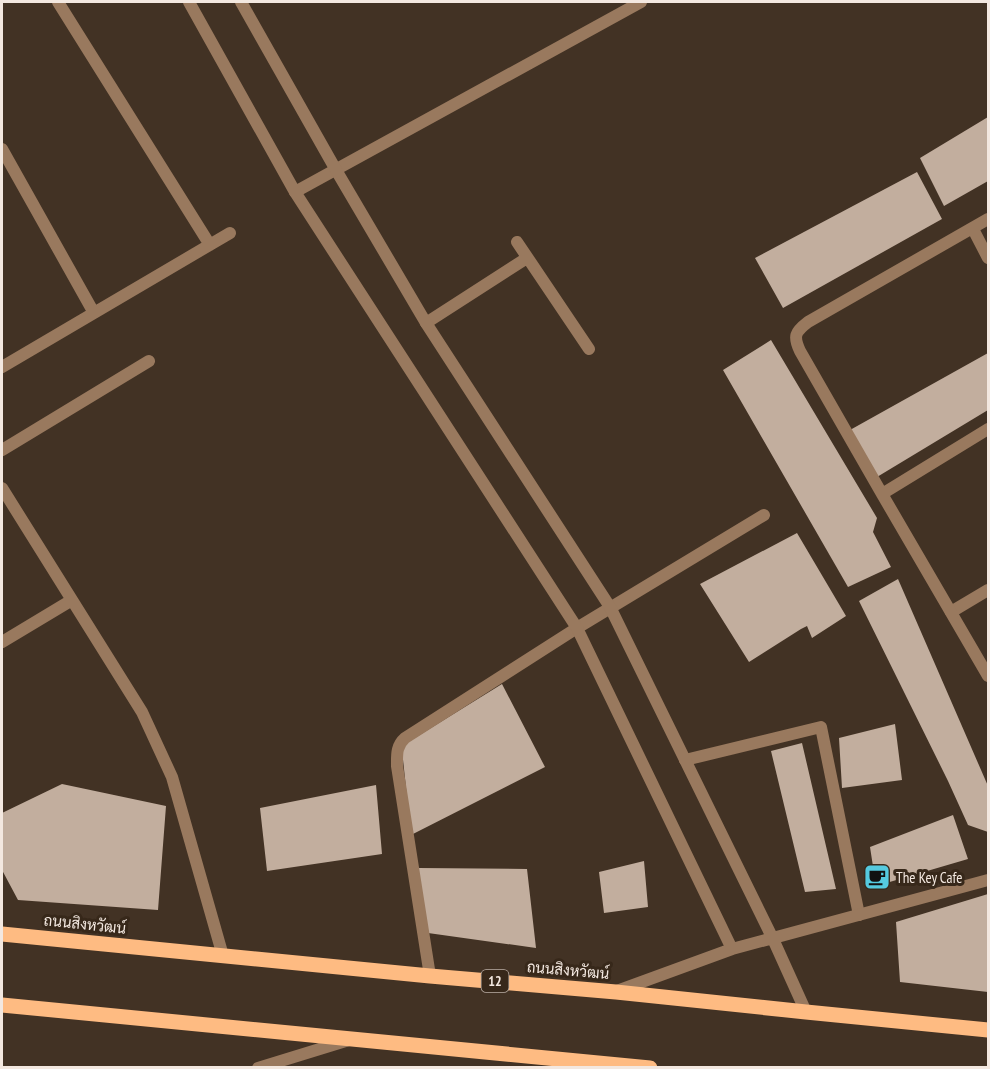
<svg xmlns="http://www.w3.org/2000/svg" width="990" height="1069" font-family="'PT Sans Narrow',Sarabun,sans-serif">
  <rect width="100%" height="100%" fill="#423224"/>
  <!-- building -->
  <path fill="#c2ae9e" d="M 988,117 L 988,181 L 944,206 L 920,158 Z
    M 917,172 L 942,219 L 783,308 L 755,258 Z
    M 771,340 L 877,518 L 873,532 L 891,567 L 848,587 L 723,370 Z
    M 988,353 L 988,410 L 877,477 L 850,430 Z
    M 797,533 L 846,616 L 812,638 L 807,626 L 801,629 L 749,662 L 700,584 Z
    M 898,579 L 988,786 L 988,832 L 968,825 L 948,781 L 859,601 Z
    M 502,684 L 545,767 L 411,835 L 402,750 L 405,744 Z
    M 895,724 L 902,780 L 842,788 L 839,738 Z
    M 802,743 L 836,889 L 805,892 L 771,751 Z
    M 62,784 L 166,806 L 158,910 L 18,900 L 2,870 L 2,813 Z
    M 376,785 L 382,854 L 267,871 L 260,808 Z
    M 953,815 L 968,859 L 876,886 L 870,847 Z
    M 644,861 L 648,907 L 604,913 L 599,872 Z
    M 418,868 L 527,869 L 536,948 L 428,933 Z
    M 988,894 L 988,992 L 900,982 L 896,922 Z"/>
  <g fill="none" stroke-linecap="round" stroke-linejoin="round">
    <!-- service -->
    <path stroke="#99795e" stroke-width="12" d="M 295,192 L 641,2
      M 517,242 L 589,349
      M 426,323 L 527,258
      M 951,612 L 988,590
      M 577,628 L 764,515
      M 685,760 L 821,727 L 859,915"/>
    <!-- minor -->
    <path stroke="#99795e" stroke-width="12" d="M 58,2 L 210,245
      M 2,149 L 94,313
      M 988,219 L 808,322 C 795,332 793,336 800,351 L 882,494 L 988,676
      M 973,229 L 988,258
      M 2,367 L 230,233
      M 2,450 L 149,361
      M 2,488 L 142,712 L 172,777 L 223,956
      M 882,494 L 988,429
      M 2,642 L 72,600
      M 430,976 L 397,766 C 397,755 396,746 405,738 L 577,628"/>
    <!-- tertiary -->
    <path stroke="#99795e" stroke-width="12" d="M 189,2 L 295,192 L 577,628 L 732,949
      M 241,2 L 336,170 L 426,323 L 610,607 L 773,939 L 806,1012
      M 617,991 L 732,949 L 988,880
      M 258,1068 L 349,1040"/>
    <!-- primary -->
    <path stroke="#febb82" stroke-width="15" d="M 2,934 L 430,976 L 616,992 L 806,1012 L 988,1030
      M 2,1005 L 650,1068"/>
  </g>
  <!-- icons -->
  <defs>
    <symbol id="cafe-square" viewBox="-11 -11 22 22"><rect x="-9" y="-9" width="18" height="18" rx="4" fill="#55cadf" stroke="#37281a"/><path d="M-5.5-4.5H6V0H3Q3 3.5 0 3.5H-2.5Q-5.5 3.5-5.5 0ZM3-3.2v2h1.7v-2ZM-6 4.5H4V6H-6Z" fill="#111"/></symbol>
  </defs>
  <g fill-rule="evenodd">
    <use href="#cafe-square" x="862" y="862" width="30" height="30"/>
  </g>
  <g text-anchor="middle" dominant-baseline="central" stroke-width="6" stroke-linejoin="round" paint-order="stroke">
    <!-- shield labels -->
    <rect fill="#37281a" stroke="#bbaea5" stroke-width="1.5" x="481.5" y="970" width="27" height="22" rx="4.5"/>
    <g font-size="14" font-weight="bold" fill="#f3e8e0">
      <text x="495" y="981">12</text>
    </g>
    <!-- poi labels -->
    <g font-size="15" fill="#f3e8e0" stroke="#37281a" text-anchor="start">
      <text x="896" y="877">The Key Cafe</text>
    </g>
    <!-- street labels -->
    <g font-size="15" fill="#f3e8e0" stroke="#37281a">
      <text transform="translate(85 924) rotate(6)">ถนนสิงหวัฒน์</text>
      <text transform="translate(568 970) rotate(5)">ถนนสิงหวัฒน์</text>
    </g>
  </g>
  <!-- border -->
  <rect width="990" height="1069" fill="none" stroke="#f3e8e0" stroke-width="6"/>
</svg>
